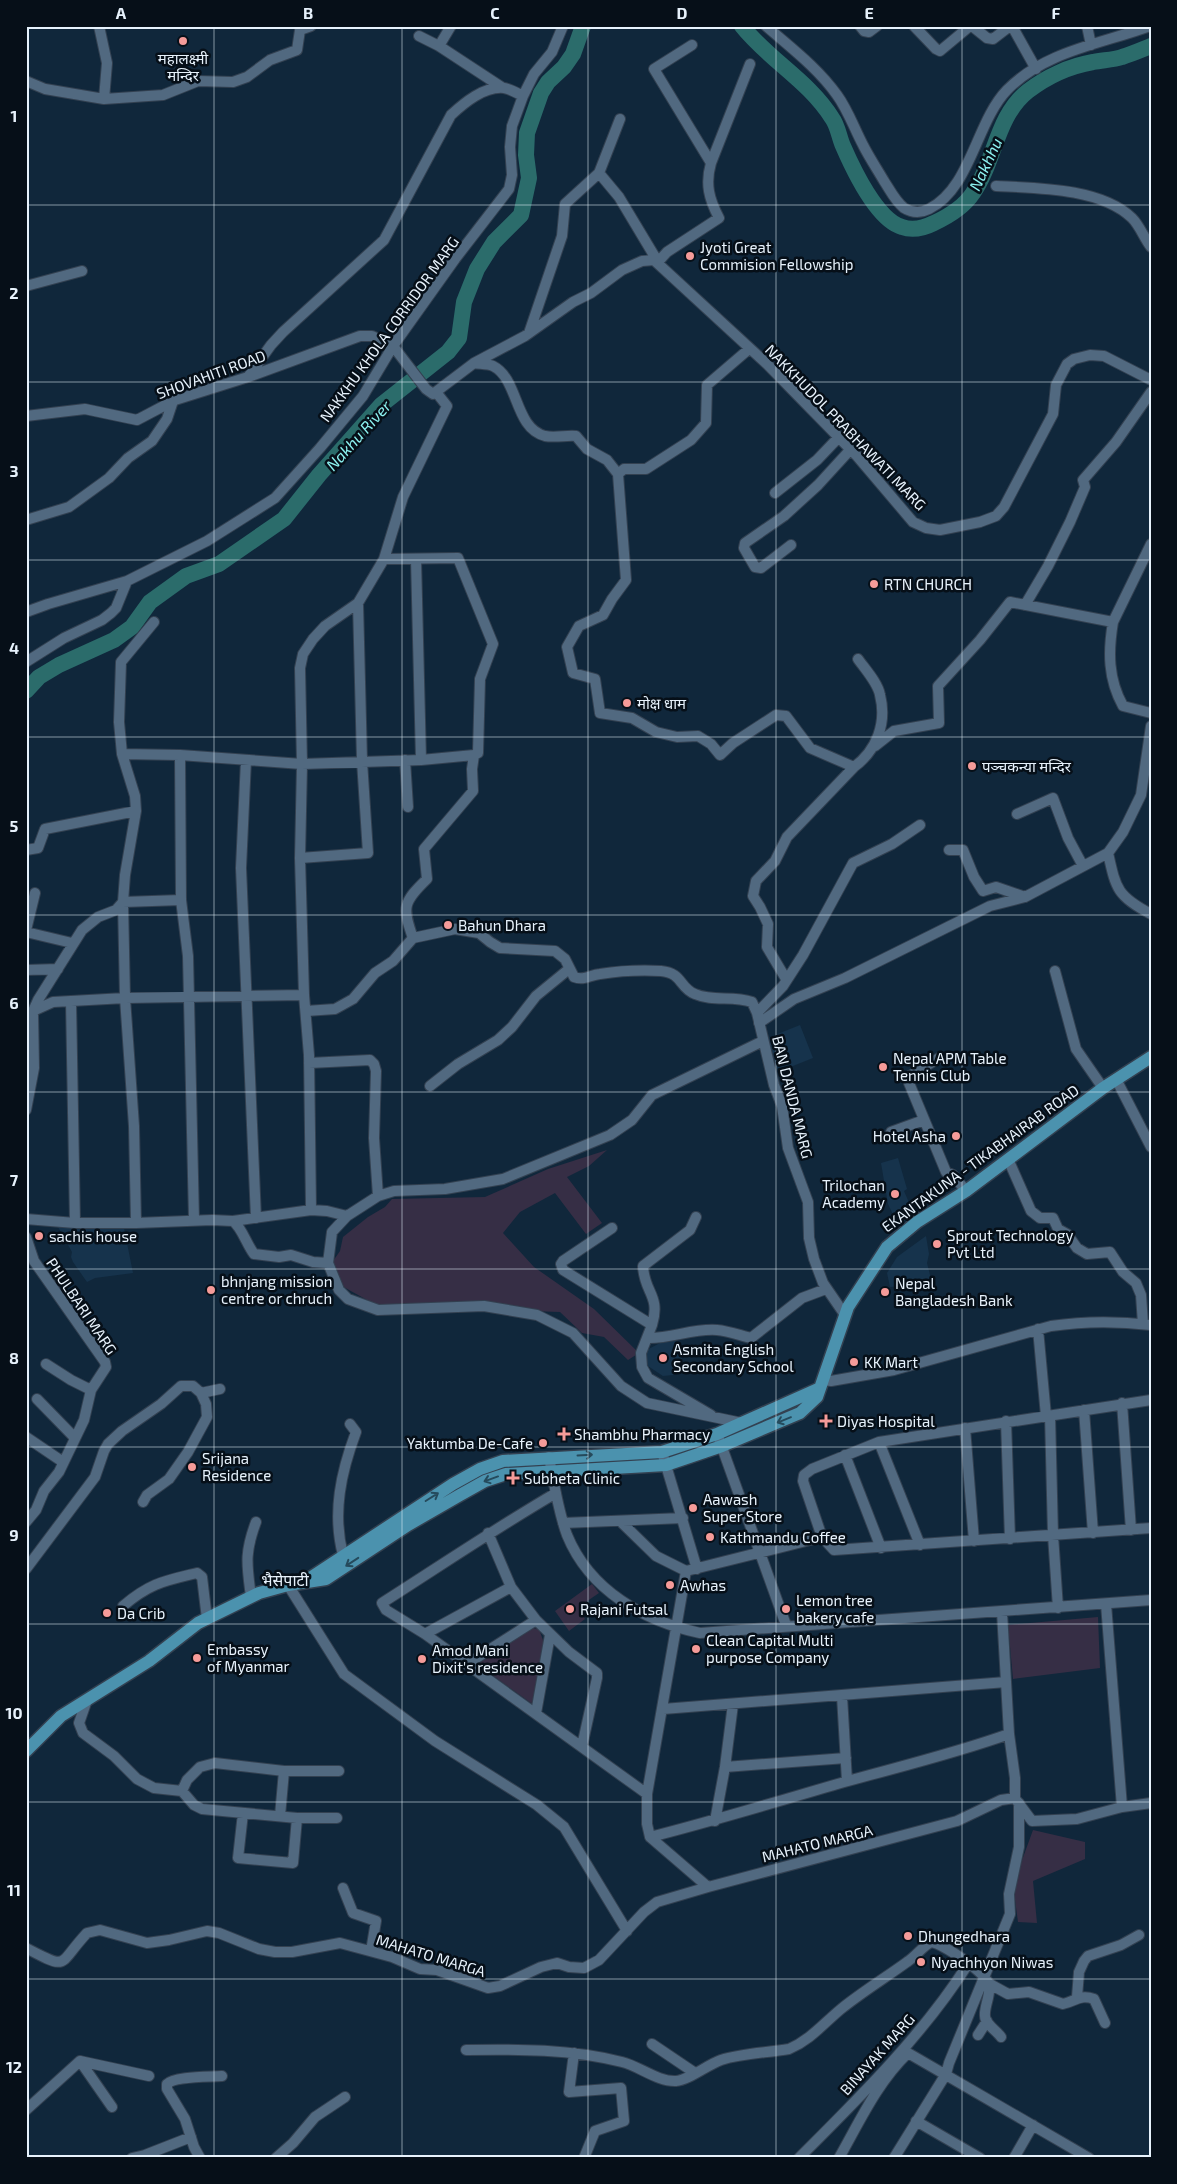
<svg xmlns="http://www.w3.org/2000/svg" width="1177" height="2184" font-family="'Exo 2','Noto Sans Devanagari',sans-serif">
  <rect width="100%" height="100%" fill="#10273b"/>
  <!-- built -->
  <path fill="#16334c" d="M 800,1025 L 813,1058 L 778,1072 L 765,1039 Z
    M 898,1158 L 907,1189 L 904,1191 L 914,1214 L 898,1225 L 888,1204 L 881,1163 Z
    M 58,1227 L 124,1228 L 133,1273 L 95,1278 L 87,1282 L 73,1262 L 71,1257 L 72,1252 Z
    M 926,1236 L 929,1254 L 927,1263 L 932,1283 L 890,1287 L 887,1273 L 897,1257 Z
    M 675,1340 L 685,1367 L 677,1369 L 673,1375 L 663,1376 L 645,1364 L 643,1352 L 660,1343 Z"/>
  <!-- green -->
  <path fill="#362e45" d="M 607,1150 L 589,1166 L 567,1177 L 602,1223 L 586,1234 L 555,1193 L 520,1212 L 503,1233 L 534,1267 L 594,1309 L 639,1353 L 628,1360 L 604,1337 L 582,1333 L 560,1312 L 378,1306 L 340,1285 L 331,1264 L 340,1251 L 343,1237 L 368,1217 L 385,1207 L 392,1199 L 485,1197 L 548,1169 Z
    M 592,1584 L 599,1593 L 583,1604 L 585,1607 L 580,1611 L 585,1619 L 569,1631 L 555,1611 Z
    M 1098,1617 L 1100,1668 L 1013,1679 L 1008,1625 Z
    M 532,1628 L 539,1629 L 544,1643 L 535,1702 L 531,1703 L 481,1667 L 479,1663 Z
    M 1033,1830 L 1085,1842 L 1085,1859 L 1033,1881 L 1037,1923 L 1018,1922 L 1013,1885 Z"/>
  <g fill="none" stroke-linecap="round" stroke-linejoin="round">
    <!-- river -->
    <path stroke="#2b6c6b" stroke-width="16" d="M 742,26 C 769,60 809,81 832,118 C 838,126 839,137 843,146 C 853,169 877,220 902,227 C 913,231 924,228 934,223 C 949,216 964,207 973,193 C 995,162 996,116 1028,91 C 1046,77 1070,66 1093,62 C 1102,60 1113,60 1122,57 C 1132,54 1141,50 1151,46
      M 26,691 L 39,677 L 59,665 L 114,640 L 132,627 L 150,602 L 186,576 L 219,564 L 284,519 L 319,475 L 381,405 L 448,352 L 459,338 L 464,302 L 477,269 L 494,242 L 521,215 L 529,178 L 526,155 L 527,133 L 541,93 L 548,82 L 564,67 L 573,54 L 583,26"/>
    <defs>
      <path id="minor" d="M 99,26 L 107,63 L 104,99
        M 766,26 C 790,47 818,68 837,95 C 848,110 854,128 863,145 C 869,157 877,169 884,181 C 890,190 895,201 904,208 C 912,213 921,213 929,209 C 971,188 976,122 1007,90 C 1045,51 1101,44 1150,26
        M 860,26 L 864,31 L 869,32 L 877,26
        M 914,26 L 936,49 L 940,51 L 970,26
        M 972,26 L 987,38 L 993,39 L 1010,26
        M 1012,26 L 1036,69
        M 1087,26 L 1091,45
        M 419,36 L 439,46 L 503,88
        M 439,46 L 451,26
        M 26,81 L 45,89 L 104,99 L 163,95 L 198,81 L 233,82 L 247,77 L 270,60 L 297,50 L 300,30 L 311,26
        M 711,163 L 750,64
        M 599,173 L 619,197 L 658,262 L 667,252 L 719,218 C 709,199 705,184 711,163 L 654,69 L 692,45
        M 996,186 C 1037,188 1101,188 1132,218 C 1140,226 1144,238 1151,247
        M 26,286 L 82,271
        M 529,333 L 562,236 L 565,204 L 599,173 L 620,119
        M 749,349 L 707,385 L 706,423 L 691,440 L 646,469 L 624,469 L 618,474 L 626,580 L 612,599 L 603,615 L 579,626 L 567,647 L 573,673 L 595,679 L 600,713 L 632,718 L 656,732 L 677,737 L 698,736 L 711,744 L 720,755 L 733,743 L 776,715 L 786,716 L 810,748 L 854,767 C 877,750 887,723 880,695 C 878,683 865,669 858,659
        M 474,363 C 479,364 488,364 493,366 C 519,379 514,428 545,436 C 555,438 567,435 576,436 L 587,449 L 607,460 L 618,474
        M 248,377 L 271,345 L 283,332 L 384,240 L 451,115 C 464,103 484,86 504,88 C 510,89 517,93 523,96
        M 26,416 L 85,409 L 137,420 L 175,400 L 248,377 L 360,336 L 372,336 L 393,346 L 426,389 L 433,394 L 474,363 L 525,336 L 573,302 L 591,293 L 622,270 L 642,261 L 654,260 L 767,364 L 857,456 L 913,522 L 926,528 L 940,530 L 980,522 L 996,516 L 1004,507 L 1053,414 L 1056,385 L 1067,364 L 1074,359 L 1090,355 L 1104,356 L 1151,380
        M 775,493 L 817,460 L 838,438
        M 26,520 L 69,507 L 109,478 L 128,458 L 152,441 L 167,419 L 173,401
        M 791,545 L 761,568 L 755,567 L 744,548 L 745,543 L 784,516 L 818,485 L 850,450
        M 384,559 L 458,558 L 493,644 L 480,679 L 478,753 L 474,755 L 472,769 L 473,791 L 424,849 L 427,879 C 403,902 402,907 413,938
        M 416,559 L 421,760
        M 1025,605 L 1048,566 L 1070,522 L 1085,487 L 1083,480 L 1116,442 L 1151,392
        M 26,612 L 48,604 L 127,581 L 207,541 L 275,498 L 320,448 L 363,396 L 393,346 L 455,259 L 509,189 L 512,175 L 510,147 L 512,126 L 523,96 L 534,74 L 552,52 L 563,26
        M 1113,622 L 1151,544
        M 26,662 L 64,638 L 102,620 L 111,613 L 116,608 L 127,581
        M 1151,726 L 1141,795 L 1123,832 L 1108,853 C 1116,889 1117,896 1151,914
        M 875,746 L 894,731 L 939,723 L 938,686 L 980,640 L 1010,602 L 1113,622 C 1108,652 1108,679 1123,706 L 1151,713
        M 122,754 L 180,755 L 302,764 L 421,760 L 474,755
        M 180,755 L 181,900 L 188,956 L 194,1220
        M 246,760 L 241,868 L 256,1218
        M 405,760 L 408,807
        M 1017,814 L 1053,798 L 1068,838 L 1083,866
        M 26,850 L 38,848 L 45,829 L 136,811
        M 949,850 L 963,850 L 974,877 L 983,891 L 996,887 L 1025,897
        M 300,858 L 368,853 L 362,761 L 358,603
        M 26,930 L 35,893
        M 26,932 L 72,943
        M 26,970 L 58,969
        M 1055,971 L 1076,1049 L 1103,1088
        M 786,979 L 767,947 L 768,924 L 760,907 L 753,896 L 756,881 L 775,861 L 787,837 L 854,767
        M 71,1001 L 75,1223
        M 33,1011 L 53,1002 L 125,998 L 304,995
        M 306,1011 L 335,1009 L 353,999 L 375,973 L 393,961 L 413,938 L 455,929 L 479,933 L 490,942 L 500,948 L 555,951 L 565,959 L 574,977 C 584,981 590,975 600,974 C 619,971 642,970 661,971 C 683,973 679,988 695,994 C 713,1002 733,995 752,1002 L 757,1013 L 774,1085 L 782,1106 L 788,1148 L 808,1202 L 809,1238 L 814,1259 L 823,1283 L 845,1315
        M 757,1013 L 783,986 L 803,955 L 853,863 L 892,844 L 920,825
        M 759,1023 L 794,999 L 845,978 L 990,906 L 1025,897 L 1108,853
        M 939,1058 L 908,1077 L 909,1083 L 946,1172 L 953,1175 L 966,1191
        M 309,1063 L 370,1060 L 374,1064 L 376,1071 L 374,1138 L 378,1196
        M 1116,1079 L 1151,1147
        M 430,1086 L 458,1064 L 498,1040 L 512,1027 L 536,996 L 569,969
        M 26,1110 L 34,1068 L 33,1011 L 38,1000 L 82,930 L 98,917 L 116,910 L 123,902 L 125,875 L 136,811 L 135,796 L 122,754 L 119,722 L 121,662 L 154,622
        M 891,1132 L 924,1120
        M 1008,1159 L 1031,1211 L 1040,1218 L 1053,1218 L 1058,1229 L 1067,1234 L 1077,1248 L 1087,1254 L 1110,1252 L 1123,1272 L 1136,1283 L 1141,1295 L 1143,1324
        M 311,1210 L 309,1055 L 304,995 L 300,858 L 302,764 L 300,668 L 303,654 L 313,639 L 325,626 L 358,603 L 384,559 L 403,497 L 447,406 L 436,392
        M 347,1216 L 332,1232 L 328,1263 L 339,1290 L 348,1299 L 378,1310 L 484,1306 L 537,1315 L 573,1333 L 621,1386 L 647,1403 L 742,1423
        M 26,1219 L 75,1223 L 136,1223 L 212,1220 L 233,1221 L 311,1210 L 327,1211 L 347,1216 L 378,1196 L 394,1191 L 445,1189 L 503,1179 L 610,1135 L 632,1120 L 652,1095 L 763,1041
        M 233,1221 C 242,1228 246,1243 254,1254 L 279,1257 L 291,1255 L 313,1262 L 328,1263
        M 136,1223 L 134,1126 L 125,998 L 123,902 L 181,900
        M 612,1228 L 563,1261 L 561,1264 L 563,1270 L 652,1325 L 641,1353 L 642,1367 L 648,1378 L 711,1415
        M 26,1237 L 34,1261 L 105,1362 L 106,1367 L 91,1390 L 84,1420 L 59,1472 L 44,1491 L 36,1510 L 26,1522
        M 652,1325 C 661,1295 644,1293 643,1266 L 690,1230 L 696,1217
        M 1038,1329 L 1046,1416
        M 647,1338 C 671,1339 693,1328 717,1330 C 728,1331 739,1335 751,1338 L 802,1298 L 826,1289
        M 46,1364 L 71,1380 L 91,1390
        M 824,1380 L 831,1381 L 894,1370 L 1051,1326 C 1084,1321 1117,1321 1151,1325
        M 37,1399 L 75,1438
        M 1151,1400 L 879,1442 L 812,1469 L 804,1475 L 803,1481 L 822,1537 L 834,1550 L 1151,1528
        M 1122,1403 L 1131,1530
        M 1084,1410 L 1093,1533
        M 1050,1415 L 1053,1535 L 1058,1608
        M 1006,1421 L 1010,1539
        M 965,1428 L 974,1541
        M 26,1437 L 63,1462
        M 719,1439 L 786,1625
        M 879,1442 L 920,1545
        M 662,1452 L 697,1569
        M 845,1455 L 881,1548
        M 549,1457 C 554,1483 558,1511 567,1535 C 590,1591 644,1621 700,1633 L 1151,1600
        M 556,1493 C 496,1528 440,1566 382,1603 L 386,1610 L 425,1634 L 647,1794
        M 143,1502 L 147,1495 L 169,1479 L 188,1452 L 207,1417 L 206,1404 L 201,1393
        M 620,1521 L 656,1556 L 686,1571 L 822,1537
        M 563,1523 L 683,1518
        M 488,1533 L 511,1587 L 536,1620 L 569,1652 L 597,1673 L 597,1678 L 582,1746
        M 343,1555 C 332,1513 341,1472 356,1432 L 350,1424
        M 26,1569 L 95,1477 L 104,1451 L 108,1444 L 122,1431 L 161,1404 L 181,1386 L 193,1386 L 201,1393 L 220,1389
        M 686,1571 L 647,1794 L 647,1824 L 650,1837 L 708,1887
        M 288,1585 L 344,1674 L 435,1741 L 537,1805 L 564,1827 L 627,1931
        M 251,1597 C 247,1565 244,1554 256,1522
        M 1106,1604 L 1122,1807
        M 123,1606 C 150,1583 164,1581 197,1573 L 202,1577 L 207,1619
        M 1002,1612 L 1009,1734 L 1015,1778 L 1015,1798
        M 425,1634 L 511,1587
        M 467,1664 L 536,1620
        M 842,1696 L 847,1781
        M 87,1700 L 79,1723 L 83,1733 L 114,1756 L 137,1779 L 154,1788 L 182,1791 L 194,1805 L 202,1809 L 297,1818 L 337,1818
        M 663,1709 L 1006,1682
        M 536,1713 L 550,1635
        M 725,1767 L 846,1758
        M 182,1791 L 187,1780 L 200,1767 L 215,1763 L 284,1771 L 339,1771
        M 1017,1801 L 1032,1821 L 1077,1819 L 1122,1807 L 1151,1803
        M 243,1813 L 238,1858 L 293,1863 L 297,1818
        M 280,1816 L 284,1771
        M 715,1821 L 725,1767 L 733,1704
        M 650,1837 C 717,1820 782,1800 848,1781 C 902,1766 956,1753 1009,1734
        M 343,1888 L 353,1913 L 376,1921 L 371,1951
        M 26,1948 C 70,1971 57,1965 87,1933 L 100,1930 L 147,1943 L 169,1940 L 207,1931 L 219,1933 L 259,1949 L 275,1952 L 292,1952 L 340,1943 L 392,1957 L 420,1969 L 437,1970 L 488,1988 L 500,1986 L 541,1967 L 557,1963 L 569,1967 L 584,1968 L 599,1960 L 644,1912 L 657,1902 L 708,1887 L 957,1821 L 1001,1800 L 1015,1798
        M 988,1983 L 1008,1994 L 1029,1992 L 1063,2004 C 1076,2001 1080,1994 1094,1999 L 1105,2023
        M 1077,1997 L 1079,1972 L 1084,1961 L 1088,1956 L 1121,1945 L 1139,1935
        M 978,2035 L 987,2021
        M 652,2044 L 695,2073
        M 466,2050 C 518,2049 571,2049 622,2062 C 639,2066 658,2082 676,2081 C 689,2080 707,2065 721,2060 C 743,2053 766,2053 789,2049 C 810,2040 823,2024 841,2009 C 862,1992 885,1978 907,1962 C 916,1956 922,1947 931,1942 C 943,1944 987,1973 989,1985 C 991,1995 984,2006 985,2016 C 985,2024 997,2031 1001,2037
        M 574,2053 L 569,2092 L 621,2088 L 624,2121 L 595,2131 L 584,2158
        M 80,2061 L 112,2107
        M 26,2110 L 80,2061 L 149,2076
        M 916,2121 L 980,2158
        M 132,2158 L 145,2155 L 191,2137
        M 200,2158 L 194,2147 L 185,2119 L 167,2089 L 167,2084 C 174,2076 210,2077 222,2076
        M 276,2158 L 293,2143 L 315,2117 L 345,2097
        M 799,2158 C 859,2098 923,2035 968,1964
        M 839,2158 C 860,2121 877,2083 908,2053 L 1089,2158
        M 894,2158 L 946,2074 L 949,2063 L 1010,1914 L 1009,1894 L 1019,1847 L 1019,1803
        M 1014,2158 L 1033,2125"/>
      <path id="major" d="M 304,1582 L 453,1484 L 480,1469 L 503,1461 L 662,1452 L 717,1434 L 818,1389
        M 26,1751 L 61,1716 L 149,1661 L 198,1623 L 259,1593 L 288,1585 L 326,1579 L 408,1525 L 460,1495 L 485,1481 L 506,1474 L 666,1465 L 722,1446 L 800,1413 L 817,1397 L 848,1307 L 887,1247 L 917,1222 L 966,1191 L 1103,1088 L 1151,1057"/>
    </defs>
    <!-- minor casing -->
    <use href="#minor" stroke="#334151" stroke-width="12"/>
    <!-- major casing -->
    <use href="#major" stroke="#334151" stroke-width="15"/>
    <!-- minor -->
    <use href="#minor" stroke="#516980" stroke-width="10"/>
    <!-- major -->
    <use href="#major" stroke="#4b92ae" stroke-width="12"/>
  </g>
  <!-- one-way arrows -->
  <defs><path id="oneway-shaft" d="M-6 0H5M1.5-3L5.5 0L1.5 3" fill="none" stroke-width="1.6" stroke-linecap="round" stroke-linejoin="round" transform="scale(1.25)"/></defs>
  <g stroke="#254a5c">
    <use href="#oneway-shaft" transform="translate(784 1420) rotate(158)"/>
    <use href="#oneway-shaft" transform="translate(585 1455) rotate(-3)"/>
    <use href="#oneway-shaft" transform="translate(491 1479) rotate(160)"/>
    <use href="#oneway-shaft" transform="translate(432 1497) rotate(-32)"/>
    <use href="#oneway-shaft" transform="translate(352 1562) rotate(147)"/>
  </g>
  <!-- grid -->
  <path fill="none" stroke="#e7f2fc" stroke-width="1" stroke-opacity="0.55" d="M 214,26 L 214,2158M 402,26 L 402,2158M 588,26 L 588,2158M 776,26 L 776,2158M 962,26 L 962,2158M 26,205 L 1151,205M 26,382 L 1151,382M 26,560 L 1151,560M 26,737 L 1151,737M 26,915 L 1151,915M 26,1092 L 1151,1092M 26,1269 L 1151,1269M 26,1447 L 1151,1447M 26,1624 L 1151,1624M 26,1802 L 1151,1802M 26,1979 L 1151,1979"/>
  <!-- markers -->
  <g fill="#f59b99" stroke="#060f18" stroke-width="2">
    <circle cx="183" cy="41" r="5"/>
    <circle cx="690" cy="256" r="5"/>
    <circle cx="874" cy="584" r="5"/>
    <circle cx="627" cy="703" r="5"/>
    <circle cx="972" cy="766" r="5"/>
    <circle cx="448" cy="925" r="5"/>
    <circle cx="883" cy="1067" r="5"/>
    <circle cx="956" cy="1136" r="5"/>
    <circle cx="895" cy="1194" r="5"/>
    <circle cx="39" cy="1236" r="5"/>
    <circle cx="937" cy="1244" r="5"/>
    <circle cx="211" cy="1290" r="5"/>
    <circle cx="885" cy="1292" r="5"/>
    <circle cx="663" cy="1358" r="5"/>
    <circle cx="854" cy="1362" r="5"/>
    <path d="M823.5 1413.5h5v5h5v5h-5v5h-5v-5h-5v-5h5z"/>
    <path d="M561.5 1426.5h5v5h5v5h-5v5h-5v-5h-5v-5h5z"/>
    <circle cx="543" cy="1443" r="5"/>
    <circle cx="192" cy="1467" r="5"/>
    <path d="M510.5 1470.5h5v5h5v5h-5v5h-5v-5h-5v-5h5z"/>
    <circle cx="693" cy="1508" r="5"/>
    <circle cx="710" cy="1537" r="5"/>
    <circle cx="670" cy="1585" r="5"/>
    <circle cx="570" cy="1609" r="5"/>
    <circle cx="786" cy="1609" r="5"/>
    <circle cx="107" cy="1613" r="5"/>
    <circle cx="696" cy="1649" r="5"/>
    <circle cx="197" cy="1658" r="5"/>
    <circle cx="422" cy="1659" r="5"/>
    <circle cx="908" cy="1936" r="5"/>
    <circle cx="921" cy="1962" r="5"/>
  </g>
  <g text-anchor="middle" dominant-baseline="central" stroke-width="5" stroke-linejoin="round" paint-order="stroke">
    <!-- poi labels -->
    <g font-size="15" fill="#e7f2fc" stroke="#060f18" text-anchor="start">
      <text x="183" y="58" text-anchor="middle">महालक्ष्मी<tspan x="183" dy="17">मन्दिर</tspan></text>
      <text x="700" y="247">Jyoti Great<tspan x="700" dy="17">Commision Fellowship</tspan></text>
      <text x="884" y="584">RTN CHURCH</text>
      <text x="637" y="703">मोक्ष धाम</text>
      <text x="982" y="766">पञ्चकन्या मन्दिर</text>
      <text x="458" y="925">Bahun Dhara</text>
      <text x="893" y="1058">Nepal APM Table<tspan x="893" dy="17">Tennis Club</tspan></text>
      <text x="946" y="1136" text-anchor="end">Hotel Asha</text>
      <text x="885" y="1185" text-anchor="end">Trilochan<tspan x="885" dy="17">Academy</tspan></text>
      <text x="947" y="1235">Sprout Technology<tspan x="947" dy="17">Pvt Ltd</tspan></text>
      <text x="49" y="1236">sachis house</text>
      <text x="221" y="1281">bhnjang mission<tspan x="221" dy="17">centre or chruch</tspan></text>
      <text x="895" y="1283">Nepal<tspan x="895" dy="17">Bangladesh Bank</tspan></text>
      <text x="673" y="1349">Asmita English<tspan x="673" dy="17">Secondary School</tspan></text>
      <text x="864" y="1362">KK Mart</text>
      <text x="837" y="1421">Diyas Hospital</text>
      <text x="574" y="1434">Shambhu Pharmacy</text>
      <text x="533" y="1443" text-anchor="end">Yaktumba De-Cafe</text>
      <text x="202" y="1458">Srijana<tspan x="202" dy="17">Residence</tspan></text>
      <text x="524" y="1478">Subheta Clinic</text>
      <text x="703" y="1499">Aawash<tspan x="703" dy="17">Super Store</tspan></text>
      <text x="720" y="1537">Kathmandu Coffee</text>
      <text x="680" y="1585">Awhas</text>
      <text x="796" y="1600">Lemon tree<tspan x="796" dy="17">bakery cafe</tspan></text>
      <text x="580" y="1609">Rajani Futsal</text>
      <text x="117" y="1613">Da Crib</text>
      <text x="706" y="1640">Clean Capital Multi<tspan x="706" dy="17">purpose Company</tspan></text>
      <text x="207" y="1649">Embassy<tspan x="207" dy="17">of Myanmar</tspan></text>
      <text x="432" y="1650">Amod Mani<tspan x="432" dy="17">Dixit's residence</tspan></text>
      <text x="918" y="1936">Dhungedhara</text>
      <text x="931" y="1962">Nyachhyon Niwas</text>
    </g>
    <!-- street labels -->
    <g font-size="15" fill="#e7f2fc" stroke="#060f18">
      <text transform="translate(389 329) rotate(-54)">NAKKHU KHOLA CORRIDOR MARG</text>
      <text transform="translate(211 374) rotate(-20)">SHOVAHITI ROAD</text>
      <text transform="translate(846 427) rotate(46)">NAKKHUDOL PRABHAWATI MARG</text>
      <text transform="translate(793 1097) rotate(76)">BAN DANDA MARG</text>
      <text transform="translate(980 1158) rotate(-36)">EKANTAKUNA - TIKABHAIRAB ROAD</text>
      <text transform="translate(82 1306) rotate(56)">PHULBARI MARG</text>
      <text transform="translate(817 1843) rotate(-14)">MAHATO MARGA</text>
      <text transform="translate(431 1955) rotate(17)">MAHATO MARGA</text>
      <text transform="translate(877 2054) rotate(-48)">BINAYAK MARG</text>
    </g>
    <!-- water labels -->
    <g font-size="16" font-style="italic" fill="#8df3f1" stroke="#060f18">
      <text transform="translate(985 164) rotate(-65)">Nakhhu</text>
      <text transform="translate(358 435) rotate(-48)">Nakhu River</text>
    </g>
    <!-- neighbourhood labels -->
    <g font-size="16" fill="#e7f2fc" stroke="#060f18">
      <text x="285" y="1579">भैसेपाटी</text>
    </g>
  </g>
  <!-- border -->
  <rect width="1177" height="2184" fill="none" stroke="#060f18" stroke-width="55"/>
  <rect x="28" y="28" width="1122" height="2128" fill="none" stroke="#e7f2fc" stroke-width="2"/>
  <g font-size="16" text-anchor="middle" font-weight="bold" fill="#e7f2fc">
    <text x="121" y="19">A</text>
    <text x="308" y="19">B</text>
    <text x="495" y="19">C</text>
    <text x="682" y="19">D</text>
    <text x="869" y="19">E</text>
    <text x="1056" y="19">F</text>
    <text x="14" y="122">1</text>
    <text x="14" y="299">2</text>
    <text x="14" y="477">3</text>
    <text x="14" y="654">4</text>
    <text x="14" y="832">5</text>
    <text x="14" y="1009">6</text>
    <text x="14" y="1186">7</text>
    <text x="14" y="1364">8</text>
    <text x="14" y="1541">9</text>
    <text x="14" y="1719">10</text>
    <text x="14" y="1896">11</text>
    <text x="14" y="2073">12</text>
  </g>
</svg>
